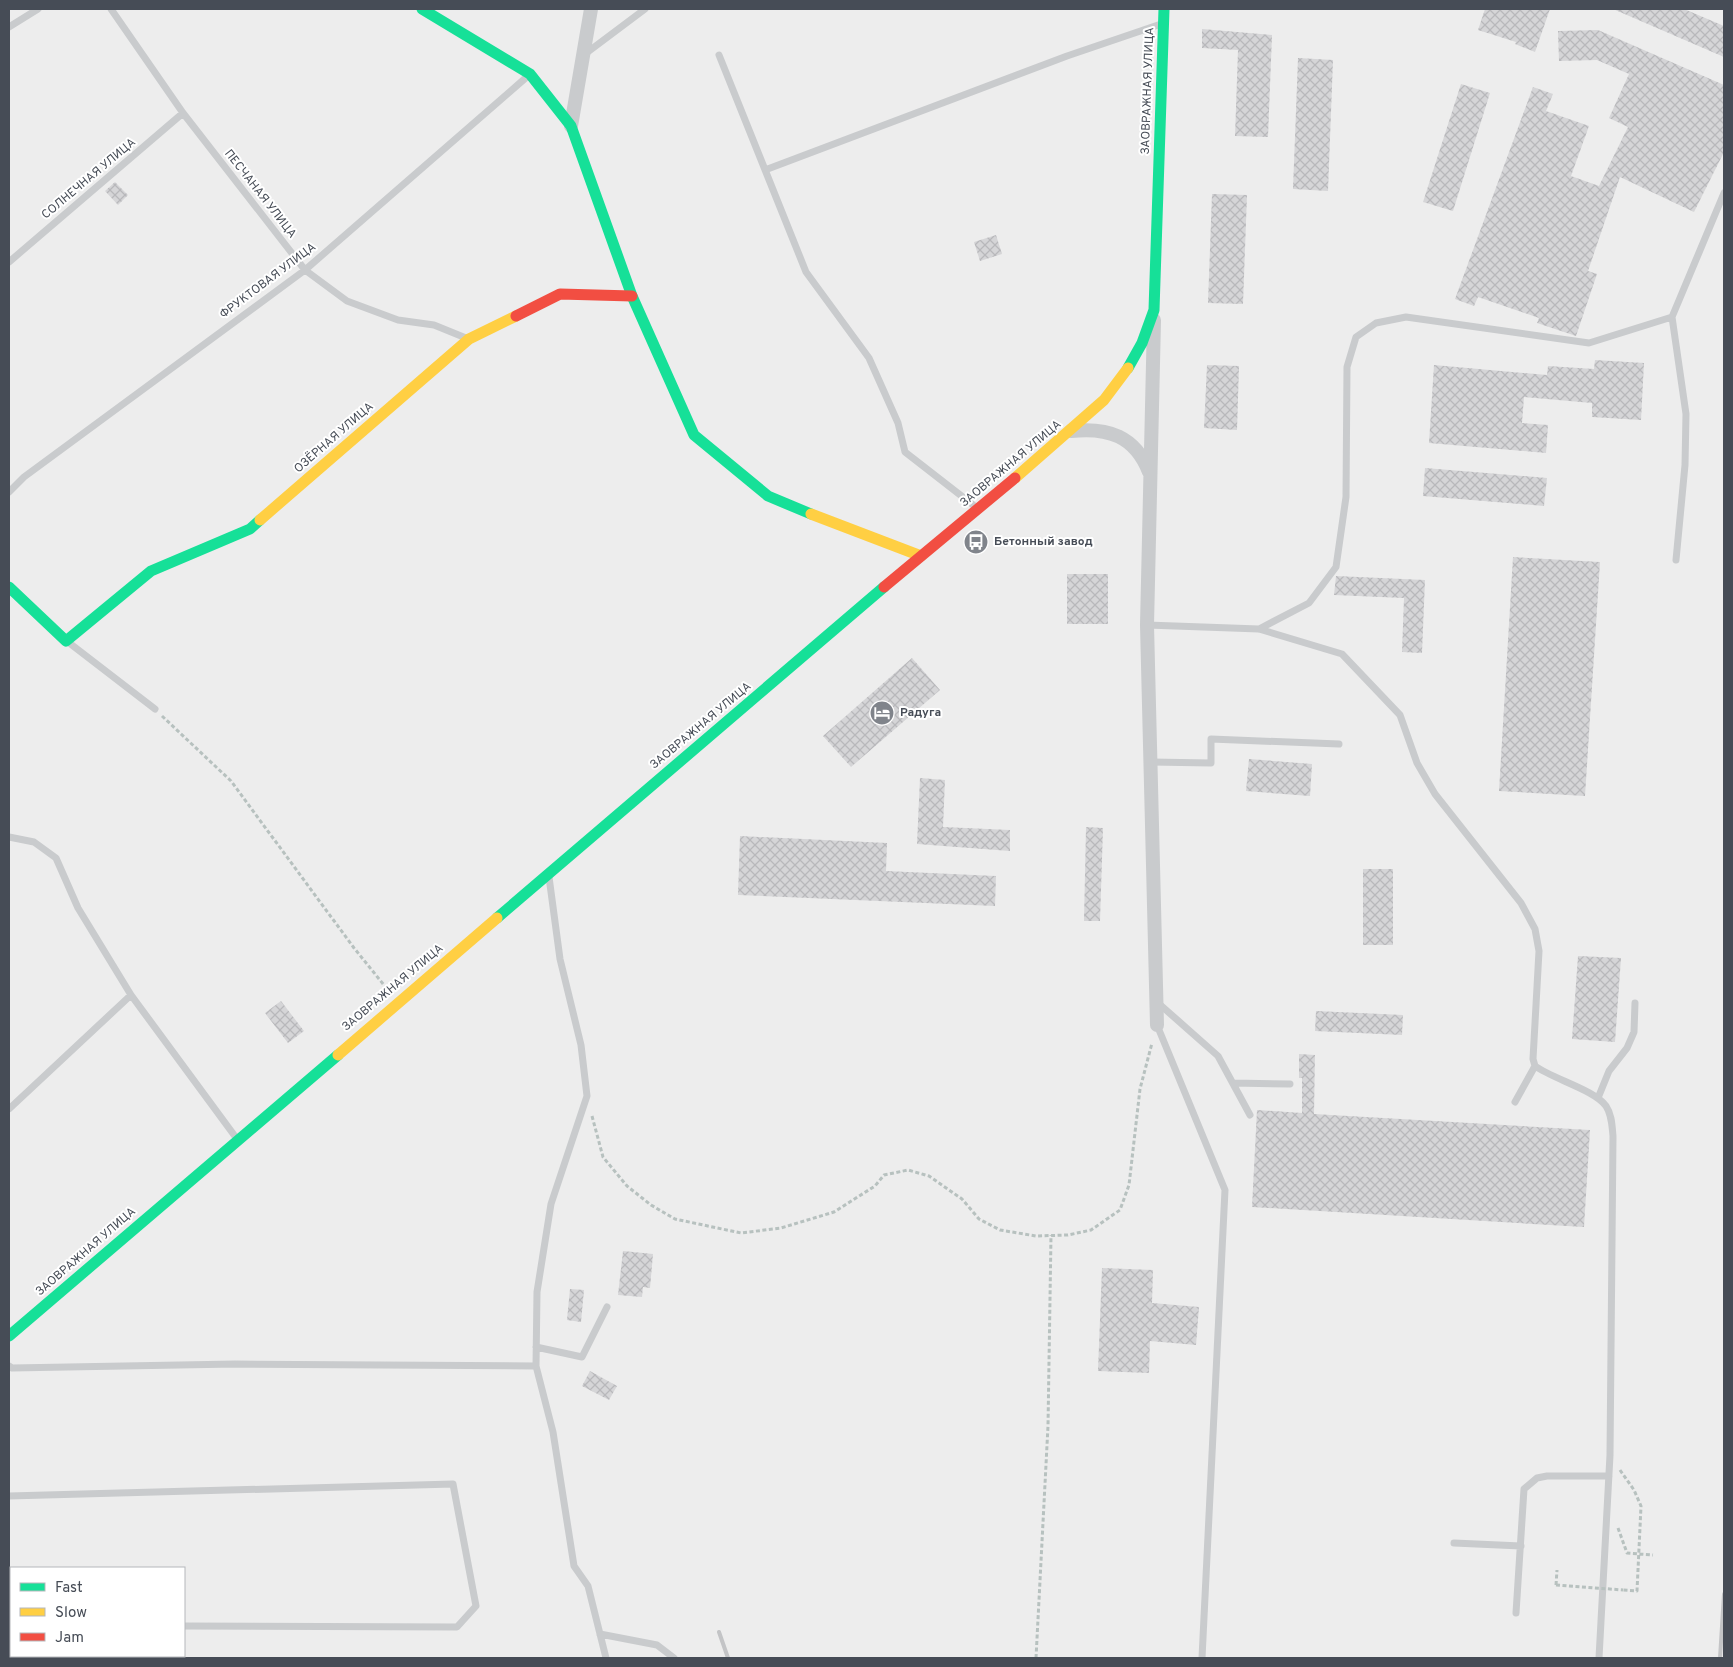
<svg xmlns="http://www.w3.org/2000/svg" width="1733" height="1667" font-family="Overpass,sans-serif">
  <defs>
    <pattern id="building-cross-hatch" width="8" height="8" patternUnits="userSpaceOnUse" patternTransform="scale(1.25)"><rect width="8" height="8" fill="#d5d5d7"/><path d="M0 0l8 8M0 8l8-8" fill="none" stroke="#b8b8bb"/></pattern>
  </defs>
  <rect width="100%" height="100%" fill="#ededed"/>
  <!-- building -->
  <path fill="url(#building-cross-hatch)" d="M 1485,9 L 1550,9 L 1535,52 L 1515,44 L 1516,42 L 1478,30 Z
    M 1613,9 L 1684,9 L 1724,26 L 1724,57 Z
    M 1202,29 L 1272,35 L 1268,137 L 1235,136 L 1238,50 L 1202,48 Z
    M 1598,30 L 1724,85 L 1724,152 L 1694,212 L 1620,177 L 1588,271 L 1597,274 L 1576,336 L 1537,323 L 1539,318 L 1478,297 L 1474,306 L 1455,299 L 1533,87 L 1553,94 L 1546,111 L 1589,126 L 1571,176 L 1599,186 L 1628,127 L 1609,118 L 1629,74 L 1597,60 L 1559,61 L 1558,31 Z
    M 1298,58 L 1333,60 L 1328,191 L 1293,189 Z
    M 1461,84 L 1490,93 L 1453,211 L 1423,202 Z
    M 115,182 L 128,195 L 118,205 L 105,191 Z
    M 1212,194 L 1247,195 L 1243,304 L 1208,303 Z
    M 996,235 L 1002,254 L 980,261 L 974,242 Z
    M 1595,360 L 1644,363 L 1641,420 L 1592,417 L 1592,403 L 1524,397 L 1522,423 L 1548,425 L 1546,453 L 1429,443 L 1434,365 L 1547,375 L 1548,366 L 1594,369 Z
    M 1207,365 L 1239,366 L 1237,430 L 1204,428 Z
    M 1425,468 L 1547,478 L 1544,506 L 1423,496 Z
    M 1513,557 L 1600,562 L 1585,796 L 1499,791 Z
    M 1067,574 L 1108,574 L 1108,624 L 1067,624 Z
    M 1336,576 L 1425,580 L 1422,653 L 1402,652 L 1404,598 L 1334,595 Z
    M 912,658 L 940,690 L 851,767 L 823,736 Z
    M 1249,759 L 1312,764 L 1310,796 L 1246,791 Z
    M 920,778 L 945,780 L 943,827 L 1010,830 L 1010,851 L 917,844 Z
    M 1086,827 L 1103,828 L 1100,921 L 1084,921 Z
    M 740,836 L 887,843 L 886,871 L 996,876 L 995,906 L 738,895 Z
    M 1363,869 L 1393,869 L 1393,945 L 1363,945 Z
    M 1578,956 L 1621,958 L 1615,1042 L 1572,1039 Z
    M 281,1001 L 304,1031 L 288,1043 L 265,1013 Z
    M 1316,1011 L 1403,1015 L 1402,1035 L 1315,1031 Z
    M 1299,1054 L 1315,1055 L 1314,1114 L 1590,1130 L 1584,1227 L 1252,1207 L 1257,1110 L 1302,1113 L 1302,1078 L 1299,1078 Z
    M 623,1251 L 653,1254 L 650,1288 L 643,1287 L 642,1297 L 618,1295 Z
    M 1102,1268 L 1153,1270 L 1152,1303 L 1199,1307 L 1196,1345 L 1150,1341 L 1149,1373 L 1098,1371 Z
    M 570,1289 L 584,1290 L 581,1322 L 567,1320 Z
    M 590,1371 L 617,1386 L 609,1400 L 582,1386 Z"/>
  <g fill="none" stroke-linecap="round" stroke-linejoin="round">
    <!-- path -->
    <path stroke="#b7c1bf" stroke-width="3" stroke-dasharray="4 2.5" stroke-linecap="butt" d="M 162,716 L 231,781 L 354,948 L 388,990
      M 592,1116 L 603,1157 L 627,1186 L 651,1205 L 675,1219 L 741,1233 L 781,1228 L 834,1212 L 875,1186 L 884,1175 L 908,1170 L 929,1176 L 962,1199 L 979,1219 L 1000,1230 L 1036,1236 L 1068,1235 L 1091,1230 L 1120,1210 L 1129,1185 L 1140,1089 L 1152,1043
      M 1620,1470 L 1634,1490 L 1641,1506 L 1637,1591 L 1623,1590
      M 1618,1528 L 1627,1553 L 1653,1555
      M 1556,1585 L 1557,1570
      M 1036,1658 L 1048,1426 L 1051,1235"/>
    <!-- lane -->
    <path stroke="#c9cbcd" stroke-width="7" d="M 111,9 L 183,113 L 305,270 L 347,301 L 398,320 L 434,325 L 466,338
      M 9,27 L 38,9
      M 585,54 L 645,9
      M 719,55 L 806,272 L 869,358 L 898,423 L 905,452 L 977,508
      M 765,170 L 1067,56 L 1161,24
      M 9,262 L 183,113
      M 1672,317 L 1686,414 L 1685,465 L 1676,560
      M 9,492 L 24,477 L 305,270 L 529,75
      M 1147,625 L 1259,629 L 1342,654 L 1400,715 L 1417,763 L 1435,794 L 1521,903 L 1535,929 L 1539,951 L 1533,1059 L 1535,1066 C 1553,1079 1595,1090 1606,1106 C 1612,1115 1612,1126 1613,1136 L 1610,1455 L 1599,1658
      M 1259,629 L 1309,603 L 1336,567 L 1346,497 L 1347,367 L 1356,337 L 1376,323 L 1406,317 L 1589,343 L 1672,317 L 1724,193
      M 68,642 L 155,709
      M 1151,762 L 1211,763 L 1211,739 L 1339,744
      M 9,837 L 34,842 L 56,858 L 78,908 L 131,995 L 237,1139
      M 549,877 L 560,959 L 581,1045 L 587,1096 L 551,1204 L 537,1292 L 536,1366 L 553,1432 L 574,1566 L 588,1586 L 606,1658
      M 1157,1002 L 1218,1056 L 1250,1115
      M 1157,1025 L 1225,1190 L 1202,1658
      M 1233,1083 L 1290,1084
      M 1598,1098 L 1609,1071 L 1627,1048 L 1634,1032 L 1635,1003
      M 1515,1102 L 1535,1066
      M 9,1109 L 131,995
      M 536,1347 L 582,1357 L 607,1307
      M 9,1366 L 12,1368 L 235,1364 L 536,1366
      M 9,1496 L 453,1484 L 476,1606 L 457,1627 L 184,1626
      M 1454,1543 L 1521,1546
      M 1516,1613 L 1524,1489 L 1537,1478 L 1547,1476 L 1609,1476
      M 9,1625 L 11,1625
      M 600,1634 L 657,1645 L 674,1658"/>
    <!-- street -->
    <path stroke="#c9cbcd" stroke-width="14" d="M 571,126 L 591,9
      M 1154,320 L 1147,625 L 1157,1025
      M 1071,431 C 1108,427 1135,436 1149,472"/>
    <!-- fast -->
    <path stroke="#16e098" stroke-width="11" d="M 422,9 L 530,74 L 571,126 L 632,296 L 694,435 L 768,496 L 811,514
      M 1128,368 L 1142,343 L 1154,310 L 1164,9
      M 9,587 L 66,641 L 151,571 L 250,529 L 260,520
      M 497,918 L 884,587
      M 9,1336 L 338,1055"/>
    <!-- slow -->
    <path stroke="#ffcf43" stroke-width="11" d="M 1015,478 L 1104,400 L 1128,368
      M 811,514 L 921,556
      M 260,520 L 469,339 L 516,316
      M 338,1055 L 497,918"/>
    <!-- jam -->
    <path stroke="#f24e42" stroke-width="11" d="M 516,316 L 560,294 L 632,296
      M 884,587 L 1015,478"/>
    <!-- rail -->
    <path stroke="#c3c4c6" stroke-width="4" d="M 719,1632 L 728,1658
      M 1720,1658 L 1724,1594"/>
    <!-- path-bridge -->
    <path stroke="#b7c1bf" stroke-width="3" stroke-dasharray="4 2.5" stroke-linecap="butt" d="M 1556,1585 L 1623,1590"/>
  </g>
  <!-- icons -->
  <defs>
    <symbol id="bus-disc" viewBox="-11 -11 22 22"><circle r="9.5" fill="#80848b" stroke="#fff"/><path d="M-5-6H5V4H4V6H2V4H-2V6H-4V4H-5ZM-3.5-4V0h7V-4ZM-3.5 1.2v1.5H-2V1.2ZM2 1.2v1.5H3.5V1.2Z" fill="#fff"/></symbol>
    <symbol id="hotel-disc" viewBox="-11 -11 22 22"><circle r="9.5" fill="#80848b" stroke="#fff"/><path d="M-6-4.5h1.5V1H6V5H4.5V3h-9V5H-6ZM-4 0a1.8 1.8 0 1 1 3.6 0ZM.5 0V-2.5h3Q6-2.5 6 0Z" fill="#fff"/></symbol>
  </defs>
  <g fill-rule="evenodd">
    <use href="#bus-disc" x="962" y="528" width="28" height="28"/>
    <use href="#hotel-disc" x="868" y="699" width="28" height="28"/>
  </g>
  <g text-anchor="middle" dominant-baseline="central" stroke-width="4" stroke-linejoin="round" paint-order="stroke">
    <!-- street labels -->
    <g font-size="12" fill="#464c56" stroke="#fff">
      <text transform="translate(1148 91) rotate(-88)">ЗАОВРАЖНАЯ УЛИЦА</text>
      <text transform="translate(89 179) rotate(-40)">СОЛНЕЧНАЯ УЛИЦА</text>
      <text transform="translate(260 194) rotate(52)">ПЕСЧАНАЯ УЛИЦА</text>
      <text transform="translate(268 281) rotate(-37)">ФРУКТОВАЯ УЛИЦА</text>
      <text transform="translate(334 438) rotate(-41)">ОЗЁРНАЯ УЛИЦА</text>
      <text transform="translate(1011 464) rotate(-40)">ЗАОВРАЖНАЯ УЛИЦА</text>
      <text transform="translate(701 726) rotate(-40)">ЗАОВРАЖНАЯ УЛИЦА</text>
      <text transform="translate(393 988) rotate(-40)">ЗАОВРАЖНАЯ УЛИЦА</text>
      <text transform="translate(86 1252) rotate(-41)">ЗАОВРАЖНАЯ УЛИЦА</text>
    </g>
    <!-- poi labels -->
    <g font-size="12" font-weight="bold" fill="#464c56" stroke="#fff" text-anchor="start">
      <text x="994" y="542">Бетонный завод</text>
      <text x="900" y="713">Радуга</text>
    </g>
  </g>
  <!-- border -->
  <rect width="1733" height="1667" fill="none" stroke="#464c56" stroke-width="20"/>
  <!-- legend -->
  <rect x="10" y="1567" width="175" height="90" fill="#ffffff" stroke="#b5b7bb"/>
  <rect x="20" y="1583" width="25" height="8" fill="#16e098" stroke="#b5b7bb"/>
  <text x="55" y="1592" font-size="15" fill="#464c56">Fast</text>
  <rect x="20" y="1608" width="25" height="8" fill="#ffcf43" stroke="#b5b7bb"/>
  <text x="55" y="1617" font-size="15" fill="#464c56">Slow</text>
  <rect x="20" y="1633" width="25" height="8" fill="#f24e42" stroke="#b5b7bb"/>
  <text x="55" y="1642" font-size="15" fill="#464c56">Jam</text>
</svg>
